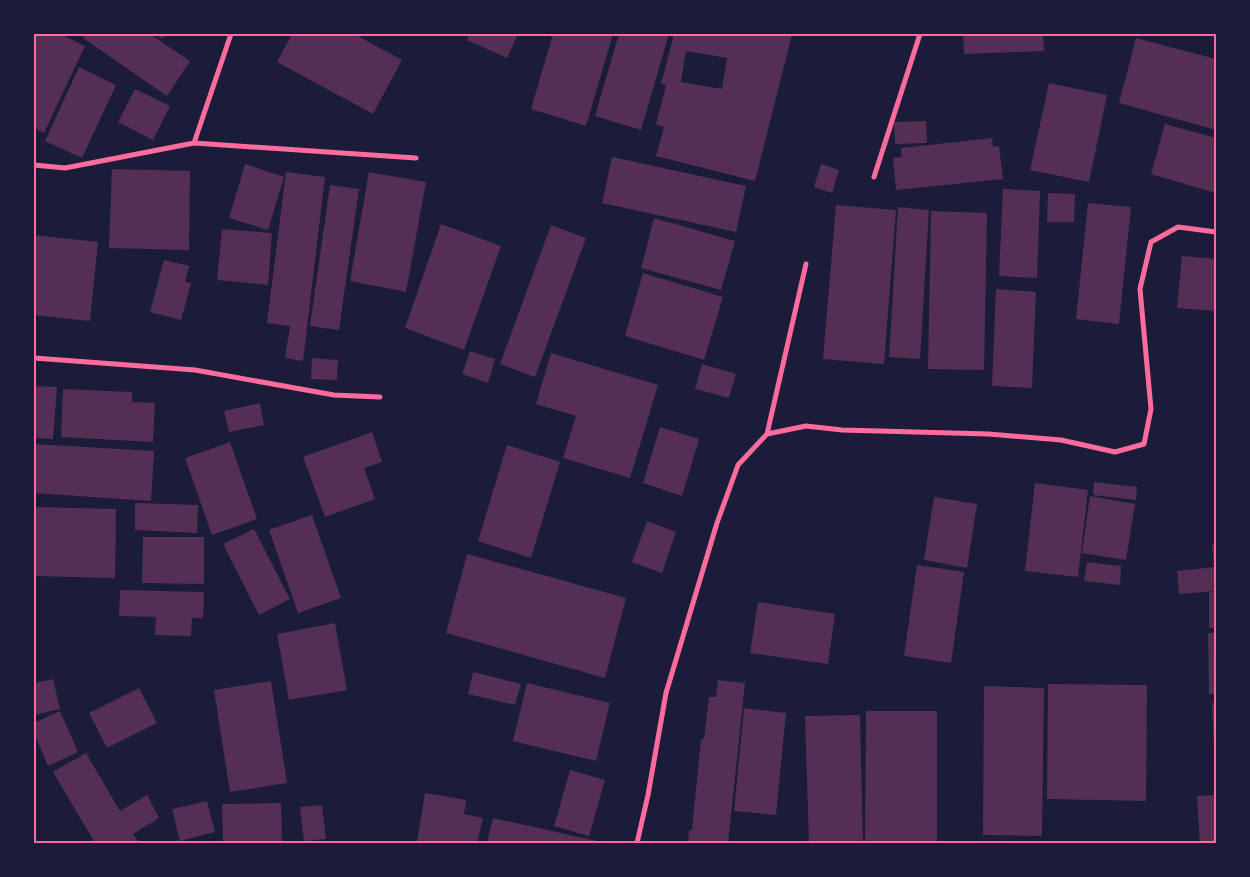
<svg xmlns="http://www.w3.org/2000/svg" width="1250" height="877" font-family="'Fira Sans',sans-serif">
  <rect width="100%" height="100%" fill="#1b1b3a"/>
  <!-- building -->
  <path fill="#542f53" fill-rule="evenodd" d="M 34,34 L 60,34 L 85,46 L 44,133 L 34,128 Z
    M 86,34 L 150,34 L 190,61 L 167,96 L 83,38 Z
    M 155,34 L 166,34 L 162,39 Z
    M 292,34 L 354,34 L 402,60 L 373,114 L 277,62 Z
    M 470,34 L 518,34 L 507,58 L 467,40 Z
    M 553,34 L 613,34 L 586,126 L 531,109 Z
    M 619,34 L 669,34 L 641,130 L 595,116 Z
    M 674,34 L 792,34 L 755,181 L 656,156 L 664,127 L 656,124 L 666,85 L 661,84 ZM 686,51 L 727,58 L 722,89 L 681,82 Z
    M 963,34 L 1043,34 L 1044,51 L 964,54 Z
    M 1136,38 L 1216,59 L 1216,130 L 1119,103 Z
    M 79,67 L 116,85 L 82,158 L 45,141 Z
    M 1049,83 L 1107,95 L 1089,182 L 1030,170 Z
    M 135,89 L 170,106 L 153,140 L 118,122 Z
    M 926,121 L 927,143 L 895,144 L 894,122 Z
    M 1165,124 L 1216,138 L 1216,193 L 1151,174 Z
    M 992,138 L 993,147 L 999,146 L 1003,179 L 896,190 L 893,158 L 902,157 L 901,148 Z
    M 612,157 L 746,186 L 736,232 L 602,203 Z
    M 245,164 L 284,177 L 268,230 L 229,218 Z
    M 821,164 L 839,170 L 832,193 L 814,187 Z
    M 112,169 L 190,171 L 189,250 L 109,248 Z
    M 286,172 L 325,177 L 303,361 L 285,358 L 290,326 L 267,323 Z
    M 369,172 L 426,182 L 406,292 L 350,281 Z
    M 330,185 L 359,189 L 339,330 L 310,326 Z
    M 1003,189 L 1040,191 L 1037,278 L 999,276 Z
    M 1048,193 L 1075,194 L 1074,222 L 1047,222 Z
    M 1088,203 L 1131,207 L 1119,324 L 1076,319 Z
    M 836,205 L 896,210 L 884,364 L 823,359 Z
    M 898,207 L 929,210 L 920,359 L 889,357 Z
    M 931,211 L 987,213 L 984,370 L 928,369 Z
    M 654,218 L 735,241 L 721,290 L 641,268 Z
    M 441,224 L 501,246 L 464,350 L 405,328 Z
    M 551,225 L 586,238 L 535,377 L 500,364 Z
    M 222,229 L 272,233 L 268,285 L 217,280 Z
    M 34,235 L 98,242 L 90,321 L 34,315 Z
    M 1182,256 L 1216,259 L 1216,311 L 1177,308 Z
    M 164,260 L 189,266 L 185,282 L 191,283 L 181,320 L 150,312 Z
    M 643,273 L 723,297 L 704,360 L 625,336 Z
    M 996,289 L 1036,292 L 1032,388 L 992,386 Z
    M 470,351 L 495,359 L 488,383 L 462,374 Z
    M 551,353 L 658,385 L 630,478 L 563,458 L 576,416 L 536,404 Z
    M 312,358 L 338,360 L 337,380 L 311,379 Z
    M 702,364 L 736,374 L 729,398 L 695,389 Z
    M 34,386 L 57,387 L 53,439 L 34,438 Z
    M 63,389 L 132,392 L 132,402 L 155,403 L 153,442 L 61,437 Z
    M 260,403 L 264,425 L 229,432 L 224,411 Z
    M 660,427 L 699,439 L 682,496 L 643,483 Z
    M 372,432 L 382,462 L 364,468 L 375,499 L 325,517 L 303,457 Z
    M 230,442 L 257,519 L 212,535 L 185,458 Z
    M 34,444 L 154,451 L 151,501 L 34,493 Z
    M 507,445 L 560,462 L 531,558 L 478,541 Z
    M 1094,482 L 1137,487 L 1136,500 L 1093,495 Z
    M 1035,483 L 1088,490 L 1078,577 L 1025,571 Z
    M 1090,496 L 1135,504 L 1126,560 L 1082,553 Z
    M 934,497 L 977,504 L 967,568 L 924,560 Z
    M 135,503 L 198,505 L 197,533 L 135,530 Z
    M 34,507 L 116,509 L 115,578 L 34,576 Z
    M 312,515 L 341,598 L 298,613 L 269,530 Z
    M 647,521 L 676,532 L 662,573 L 632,562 Z
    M 254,529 L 290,599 L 259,615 L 223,544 Z
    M 143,537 L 204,537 L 204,584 L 142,583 Z
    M 1216,544 L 1216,591 L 1179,594 L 1177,571 L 1214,567 L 1212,545 Z
    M 467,554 L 626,598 L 605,678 L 446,633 Z
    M 1087,562 L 1121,566 L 1120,585 L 1084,581 Z
    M 917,565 L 964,572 L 951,663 L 904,656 Z
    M 120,590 L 204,592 L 203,618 L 192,618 L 191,636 L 155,635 L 156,617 L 119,616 Z
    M 1209,592 L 1216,592 L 1216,628 L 1209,628 Z
    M 758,602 L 835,614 L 828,664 L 750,653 Z
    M 335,623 L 347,690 L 289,700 L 277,634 Z
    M 1208,633 L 1216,633 L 1216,694 L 1209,694 Z
    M 473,672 L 521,684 L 515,705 L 468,694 Z
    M 53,679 L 60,709 L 34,715 L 34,683 Z
    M 718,680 L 745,683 L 728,843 L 688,843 L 689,830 L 692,830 L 701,739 L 704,739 L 709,697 L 716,697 Z
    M 271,681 L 287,783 L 230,792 L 214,690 Z
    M 527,683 L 610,703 L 596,761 L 513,741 Z
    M 1048,684 L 1147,685 L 1146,801 L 1047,799 Z
    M 984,686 L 1044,688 L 1042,836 L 983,835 Z
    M 139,688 L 157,723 L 107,748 L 89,713 Z
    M 1212,703 L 1216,703 L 1216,770 L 1215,770 Z
    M 744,708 L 786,713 L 776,815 L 734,811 Z
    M 60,711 L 78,752 L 48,766 L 34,733 L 34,723 Z
    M 866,711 L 937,711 L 937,843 L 865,843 Z
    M 860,715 L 863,843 L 809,843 L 805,716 Z
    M 86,753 L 120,811 L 147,795 L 159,818 L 133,834 L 138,841 L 133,843 L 95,843 L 53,772 Z
    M 570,770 L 605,780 L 589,836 L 554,826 Z
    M 425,793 L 466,800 L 464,814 L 483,818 L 477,843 L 417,842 Z
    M 1216,795 L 1216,843 L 1200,843 L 1197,796 Z
    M 207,801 L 215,832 L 180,841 L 172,809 Z
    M 281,803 L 282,842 L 223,843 L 222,804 Z
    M 322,805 L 326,839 L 304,841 L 300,807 Z
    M 493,818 L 601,842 L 601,843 L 487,843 Z"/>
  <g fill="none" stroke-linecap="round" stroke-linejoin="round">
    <!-- minor -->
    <path stroke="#ff6b9d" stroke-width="5" d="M 194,143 L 231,34
      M 34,165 L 65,168 L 194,143 L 416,158
      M 874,177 L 920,34
      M 34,358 L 195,370 L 334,395 L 380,397
      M 767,434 L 806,264
      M 637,843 L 648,795 L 666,693 L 717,523 L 738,465 L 767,434 L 806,426 L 842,430 L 989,434 L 1061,440 L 1115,452 L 1144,444 L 1151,409 L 1140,289 L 1151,242 L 1178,227 L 1216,232"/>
  </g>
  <!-- border -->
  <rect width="1250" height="877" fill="none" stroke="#1b1b3a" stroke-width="70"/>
  <rect x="35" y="35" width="1180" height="807" fill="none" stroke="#ff6b9d" stroke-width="2"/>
</svg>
